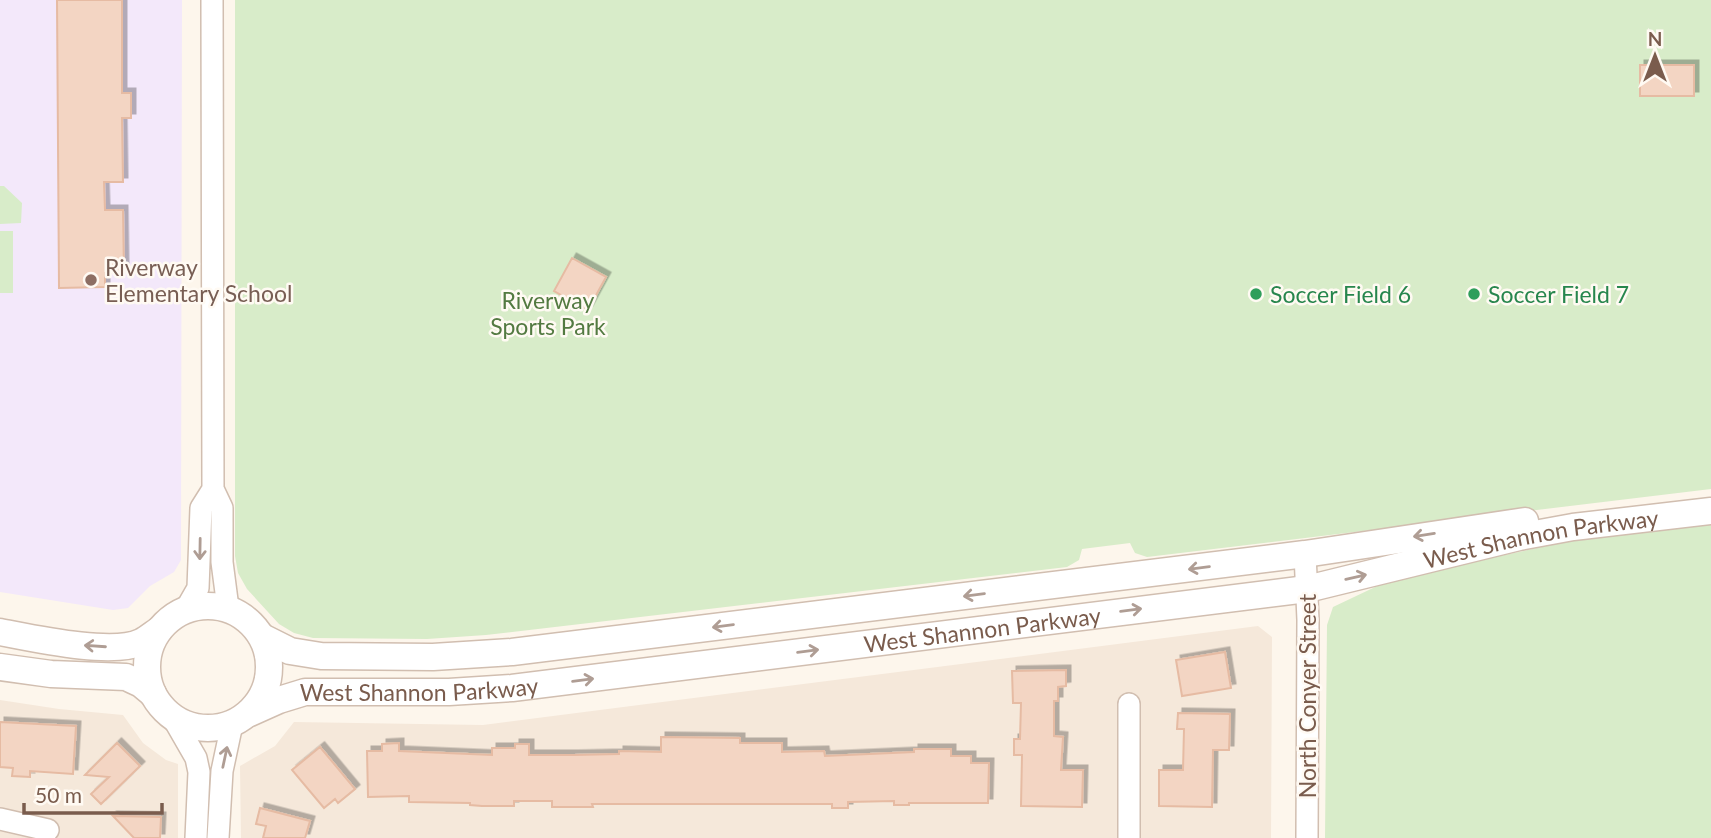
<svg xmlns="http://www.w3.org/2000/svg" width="1711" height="838" font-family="Lato,sans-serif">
  <defs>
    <filter id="shadow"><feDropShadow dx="4.5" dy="-4.5" stdDeviation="0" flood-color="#0004"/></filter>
  </defs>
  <rect width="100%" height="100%" fill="#fdf6ec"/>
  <!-- residential -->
  <path fill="#f5e8da" d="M 1258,626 L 1272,637 L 1271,838 L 241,838 L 240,766 L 275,746 L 294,722 L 483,725 Z
    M 0,700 L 59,709 L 123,715 L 143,743 L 166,760 L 178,764 L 178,838 L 0,838 Z"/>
  <!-- education -->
  <path fill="#f3e8fa" d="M 0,0 L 182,0 L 181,560 L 174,572 L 150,586 L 128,608 L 113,610 L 0,592 Z"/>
  <!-- green -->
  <path fill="#d8ecc9" d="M 235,0 L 1711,0 L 1711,489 L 1147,557 L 1135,553 L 1130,543 L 1082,549 L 1079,560 L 1067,567 L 486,635 L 427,639 L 313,638 L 294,633 L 279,624 L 247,589 L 238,573 L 235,556 Z
    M 0,186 L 4,186 L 22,203 L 21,223 L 0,224 Z
    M 0,231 L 13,231 L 13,293 L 0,293 Z
    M 1711,523 L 1711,838 L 1325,838 L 1327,625 L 1333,607 L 1392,579 L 1570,541 Z"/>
  <!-- building -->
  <path fill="#f3d5c3" stroke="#e6bba3" stroke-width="2" filter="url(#shadow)" d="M 57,0 L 122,0 L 122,93 L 131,93 L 131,118 L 122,118 L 123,182 L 104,182 L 105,210 L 123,210 L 124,273 L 105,273 L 105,287 L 59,288 Z
    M 1640,65 L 1694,65 L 1694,96 L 1640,96 Z
    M 572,258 L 606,277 L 588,310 L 554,291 Z
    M 1225,652 L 1231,688 L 1182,696 L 1176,660 Z
    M 1066,670 L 1066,686 L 1058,687 L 1058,701 L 1054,701 L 1054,736 L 1063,737 L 1061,770 L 1083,770 L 1082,807 L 1021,806 L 1022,755 L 1014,755 L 1014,739 L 1020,739 L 1021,703 L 1013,703 L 1012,671 Z
    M 1178,713 L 1230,714 L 1229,750 L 1213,750 L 1212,807 L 1159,806 L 1159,770 L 1183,770 L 1184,729 L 1177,729 Z
    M 0,722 L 76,726 L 73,774 L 30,771 L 30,777 L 12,776 L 13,768 L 0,767 Z
    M 661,737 L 740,738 L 740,743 L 782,743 L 782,752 L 824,751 L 825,756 L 914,752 L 914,749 L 951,749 L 951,756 L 971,756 L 971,763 L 989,763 L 988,803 L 909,803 L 909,805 L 894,805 L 894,801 L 848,802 L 848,808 L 832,808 L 832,804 L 592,804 L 593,807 L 552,807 L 552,801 L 514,801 L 514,806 L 482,806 L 470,805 L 470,803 L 409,802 L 409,796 L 368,797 L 367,751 L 382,751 L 382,744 L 399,743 L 399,751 L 492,755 L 492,748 L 515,748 L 515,744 L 529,744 L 529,755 L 574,755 L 619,754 L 619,751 L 661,752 Z
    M 117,743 L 140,766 L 101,804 L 91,794 L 109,777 L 85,775 Z
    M 320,747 L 355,789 L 338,803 L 335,799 L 324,808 L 292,770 Z
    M 260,808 L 310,821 L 305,838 L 263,838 L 266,826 L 256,824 Z
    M 113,816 L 161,817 L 160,838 L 134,838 Z"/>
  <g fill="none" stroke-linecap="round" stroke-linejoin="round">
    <defs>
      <path id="minor" d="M 212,0 L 213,489 L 222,508 L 222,562 L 228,608
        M 1305,554 L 1308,620 L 1307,838
        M 186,609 L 198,588 L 201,508 L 213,489
        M 1129,704 L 1129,838
        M 173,718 L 196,758 L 199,772 L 196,838
        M 0,819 L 48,830
        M 218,838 L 222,771 L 232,724"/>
      <g id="tertiary">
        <circle cx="208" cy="667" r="61"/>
        <path d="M 0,632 C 32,638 112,656 141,642 C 147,639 153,634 159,630"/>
        <path d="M 262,637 L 290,651 L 321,656 L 433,657 L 512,652 L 1305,554 L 1525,521"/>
        <path d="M 0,667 L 51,674 L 126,677 L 141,684 L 153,694"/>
        <path id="s1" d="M 250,713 L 279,700 L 305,692 L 449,692 L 512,688 L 1307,589 L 1519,537 L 1573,527 L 1711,511"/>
      </g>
    </defs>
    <!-- minor casing -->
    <use href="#minor" stroke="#d1beb0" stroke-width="24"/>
    <!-- tertiary casing -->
    <use href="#tertiary" stroke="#d1beb0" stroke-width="29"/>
    <!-- minor -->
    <use href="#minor" stroke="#fff" stroke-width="21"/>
    <!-- tertiary -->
    <use href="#tertiary" stroke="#fff" stroke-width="26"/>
  </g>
  <!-- one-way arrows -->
  <defs><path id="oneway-shaft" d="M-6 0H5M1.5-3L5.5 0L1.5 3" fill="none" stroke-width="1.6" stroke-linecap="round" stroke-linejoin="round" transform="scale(1.75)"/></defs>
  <g stroke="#af9d94">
    <use href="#oneway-shaft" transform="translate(1424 535) rotate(171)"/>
    <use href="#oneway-shaft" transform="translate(200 549) rotate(91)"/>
    <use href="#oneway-shaft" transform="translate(1199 568) rotate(173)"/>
    <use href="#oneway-shaft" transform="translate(1356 577) rotate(-13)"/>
    <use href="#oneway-shaft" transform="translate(974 595) rotate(173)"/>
    <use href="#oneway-shaft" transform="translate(1131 610) rotate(-7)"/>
    <use href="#oneway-shaft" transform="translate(723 626) rotate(173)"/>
    <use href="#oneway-shaft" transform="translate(95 646) rotate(-176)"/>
    <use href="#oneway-shaft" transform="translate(808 651) rotate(-7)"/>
    <use href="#oneway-shaft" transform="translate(583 680) rotate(-7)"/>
    <use href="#oneway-shaft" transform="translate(225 757) rotate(-78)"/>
  </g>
  <!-- markers -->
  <circle fill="#8d6e63" stroke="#fffaf3" stroke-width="2.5" cx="91" cy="280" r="7"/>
  <g fill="#2e9e5b" stroke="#fffaf3" stroke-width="2.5">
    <circle cx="1256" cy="294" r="7"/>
    <circle cx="1474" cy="294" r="7"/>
  </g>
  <g text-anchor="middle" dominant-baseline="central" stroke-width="5" stroke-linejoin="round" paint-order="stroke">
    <!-- education labels -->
    <g font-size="23" fill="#785e54" stroke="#fffaf3" text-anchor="start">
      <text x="105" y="267">Riverway<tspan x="105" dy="26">Elementary School</tspan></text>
    </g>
    <!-- leisure labels -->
    <g font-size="23" fill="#27864d" stroke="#fffaf3" text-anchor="start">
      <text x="1270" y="294">Soccer Field 6</text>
      <text x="1488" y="294">Soccer Field 7</text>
    </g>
    <!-- park labels -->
    <g font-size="23" fill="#537a41" stroke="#fffaf3">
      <text x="548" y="300">Riverway<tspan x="548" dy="26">Sports Park</tspan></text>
    </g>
    <!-- street labels -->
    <g font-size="23" fill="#7a5c4d" stroke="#fffaf3">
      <text stroke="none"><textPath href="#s1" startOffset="1307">West Shannon Parkway</textPath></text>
      <text stroke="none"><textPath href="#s1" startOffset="740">West Shannon Parkway</textPath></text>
      <text stroke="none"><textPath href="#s1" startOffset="173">West Shannon Parkway</textPath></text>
      <text transform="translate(1307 696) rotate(-90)">North Conyer Street</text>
    </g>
  </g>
  <!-- north arrow -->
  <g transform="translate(1655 56)" stroke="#fffaf3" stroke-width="5" paint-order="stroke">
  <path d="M0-5L12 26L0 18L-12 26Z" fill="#7a5c4d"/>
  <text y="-10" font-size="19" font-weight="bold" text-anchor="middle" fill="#7a5c4d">N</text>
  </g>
  <!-- scale -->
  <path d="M24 803v10h138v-10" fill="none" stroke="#7a5c4d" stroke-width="3.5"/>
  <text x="35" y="803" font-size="21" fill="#7a5c4d" stroke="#fffaf3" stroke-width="5" paint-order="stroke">50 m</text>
</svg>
